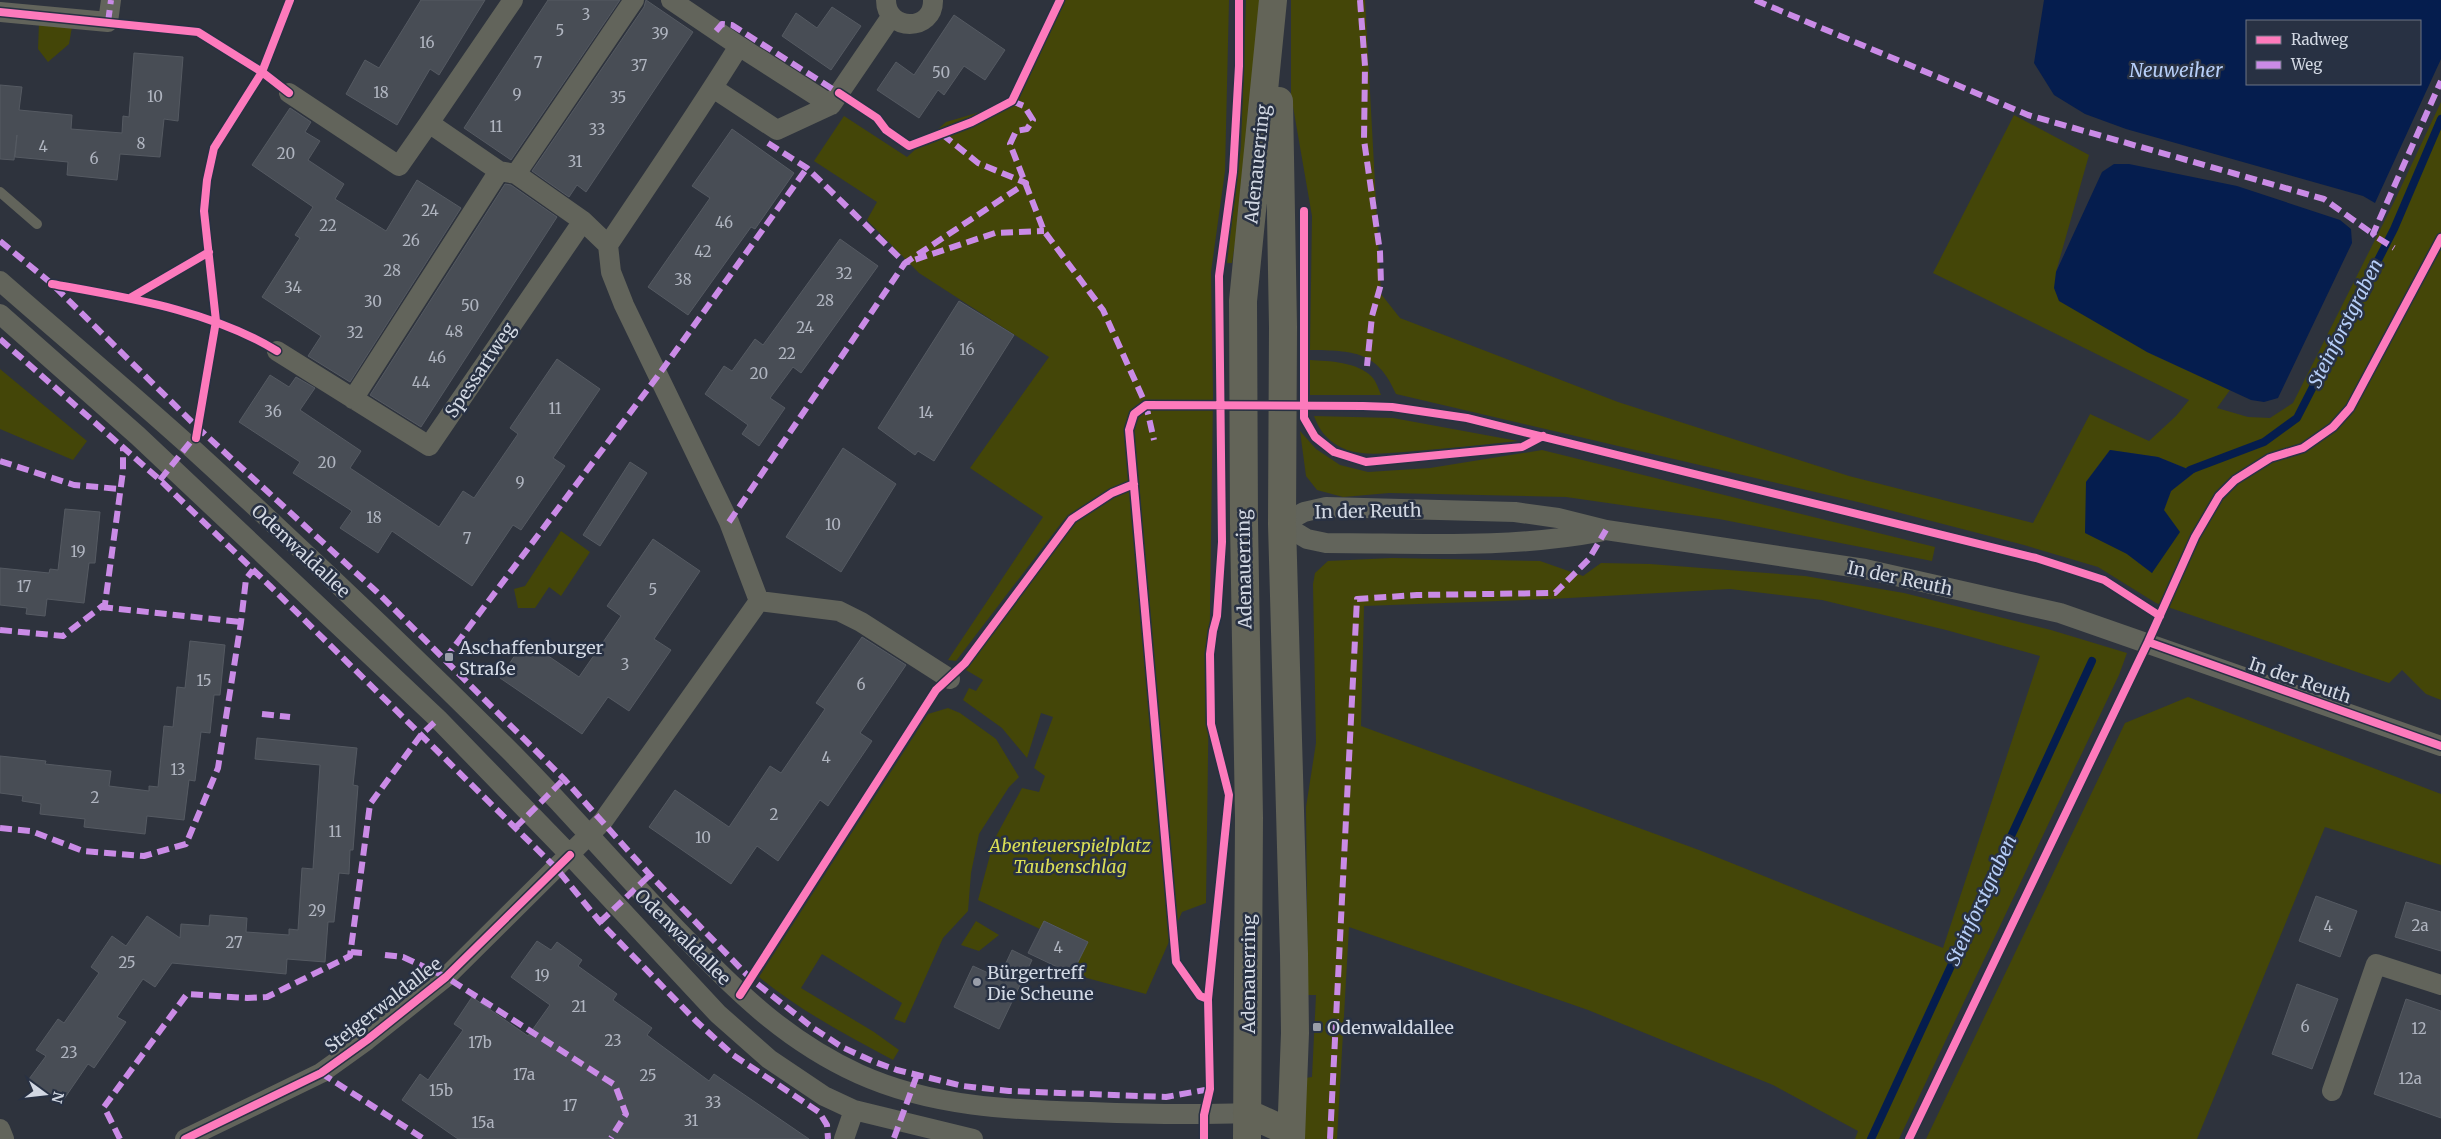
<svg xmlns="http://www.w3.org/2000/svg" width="2441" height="1139" font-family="Merriweather,serif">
  <rect width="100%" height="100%" fill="#2e333d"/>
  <!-- green -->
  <path fill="#444608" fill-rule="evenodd" d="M 1059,0 L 1229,0 L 1225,171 L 1211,272 L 1213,395 L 1206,903 L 1182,912 L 1146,994 L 1072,974 L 1088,942 L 1045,921 L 1040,929 L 978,900 L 994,840 L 1022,788 L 1039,792 L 1045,776 L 1034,768 L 1053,717 L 1041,713 L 1027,758 L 1002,728 L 963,700 L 969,688 L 976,691 L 983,680 L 966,670 L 1069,513 L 956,661 L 948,660 L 1043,517 L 970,468 L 1049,357 L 919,273 L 867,220 L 877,202 L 814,161 L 844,116 L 907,157 L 946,122 L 1018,101 L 1059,13 Z
    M 1246,0 L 1260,0 L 1254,121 L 1232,263 L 1227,263 L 1241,147 Z
    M 1291,0 L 1365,0 L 1381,294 L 1400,318 L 1618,402 L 1849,476 L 2033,523 L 2090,414 L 2149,441 L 2176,416 L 2189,400 L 1933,273 L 2014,115 L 2089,155 L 2056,272 L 2147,352 L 2230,390 L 2217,408 L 2248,417 L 2270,418 L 2293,403 L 2394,202 L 2441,102 L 2441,700 L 2426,694 L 2402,670 L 2389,683 L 2156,603 L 2098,567 L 2024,545 L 1862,503 L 1396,394 C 1377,350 1353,351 1310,350 L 1312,216 L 1291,95 ZM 2110,450 L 2158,457 L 2195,472 L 2171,491 L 2164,510 L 2152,573 L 2127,554 L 2086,482 Z
    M 39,23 L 72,27 L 69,44 L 48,62 L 38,49 Z
    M 1310,360 C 1329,361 1358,362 1372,377 C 1376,381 1379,390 1381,395 L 1310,395 Z
    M 0,369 L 87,441 L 73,460 L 0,429 Z
    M 1314,416 L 1393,418 L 1518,441 C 1480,445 1442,449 1404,452 C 1386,453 1365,456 1347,450 C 1330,443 1320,433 1314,416 Z
    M 1300,431 L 1316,449 L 1340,465 L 1368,472 L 1430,468 L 1542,450 L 1935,547 L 1932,561 L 1719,519 L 1566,497 L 1389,493 L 1343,497 L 1317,490 L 1306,476 Z
    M 561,531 L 590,552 L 561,596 L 549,587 L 535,608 L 518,608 L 514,589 L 525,586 Z
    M 1392,558 L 1540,561 L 1583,576 L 1601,563 L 1650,564 L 1805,576 L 1904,593 L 2051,630 L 2127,653 L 2119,675 L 1899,1139 L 1855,1139 L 1858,1131 L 1773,1085 L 1588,1010 L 1349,927 L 1337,1139 L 1304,1139 L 1305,1078 L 1312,1077 L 1316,995 L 1308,995 L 1306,807 L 1316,743 L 1313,584 L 1315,573 L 1328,561 ZM 1730,589 L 1822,600 L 1946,630 L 2040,656 L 1943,948 L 1699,850 L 1361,726 L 1364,606 L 1551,599 Z
    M 2188,697 L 2441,794 L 2441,865 L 2325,827 L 2197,1139 L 1926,1139 L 2125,723 Z
    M 948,708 L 960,713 L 996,739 L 1019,777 L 1009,787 L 979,834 L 971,873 L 968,911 L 943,938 L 905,1023 L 894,1019 L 902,1003 L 822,954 L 801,988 L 874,1032 L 899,1050 L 893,1060 C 846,1035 801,1011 759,977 L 928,714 Z
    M 976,921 L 999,935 L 979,951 L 961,945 Z"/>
  <!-- water -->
  <path fill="#051d4e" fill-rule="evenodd" d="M 2044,0 L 2441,0 L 2441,59 L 2375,203 L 2363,196 L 2126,129 L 2085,114 L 2054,95 L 2034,63 ZM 2420,21 L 2420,84 L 2247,84 L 2247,21 Z
    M 2114,164 L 2129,164 L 2237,186 L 2340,220 L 2351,229 L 2352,243 L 2278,398 L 2264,402 L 2251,400 L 2147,352 L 2059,301 L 2054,288 L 2056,272 L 2102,172 Z
    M 2110,450 L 2158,457 L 2195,472 L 2171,491 L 2164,510 L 2180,532 L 2152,573 L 2127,554 L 2085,533 L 2086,482 Z"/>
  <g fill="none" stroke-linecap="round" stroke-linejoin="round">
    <!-- stream -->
    <path stroke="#051d4e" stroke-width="8" d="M 2190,470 L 2264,442 L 2297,418 L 2394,229 L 2441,119
      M 1871,1139 L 2092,661"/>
  </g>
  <!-- building -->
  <path fill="#484d55" stroke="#555a62" d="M 421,0 L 485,0 L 439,75 L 430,69 L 397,125 L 346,94 L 365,60 L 379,68 Z
    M 548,0 L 620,0 L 511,160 L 464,128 Z
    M 646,0 L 693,32 L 586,192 L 577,185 L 569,197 L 532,171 L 644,7 Z
    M 832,7 L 861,26 L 831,70 L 782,36 L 796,13 L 817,28 Z
    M 954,15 L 1005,50 L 985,80 L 964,66 L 944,95 L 938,90 L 919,118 L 877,90 L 896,62 L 914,75 Z
    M 134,53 L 183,57 L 178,121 L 164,119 L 160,157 L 120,154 L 117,180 L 67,175 L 68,162 L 15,157 L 17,135 L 14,160 L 0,159 L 0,85 L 22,87 L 19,110 L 72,115 L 71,129 L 122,133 L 123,116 L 129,117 Z
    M 290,108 L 311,122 L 305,132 L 320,141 L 308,160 L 344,184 L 335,199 L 386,231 L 417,180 L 461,208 L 350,382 L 308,356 L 321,336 L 262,297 L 300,238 L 295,235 L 313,207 L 252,165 Z
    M 732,129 L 794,173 L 755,229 L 751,227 L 688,315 L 648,287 L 710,198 L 692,186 Z
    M 505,184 L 511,185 L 557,217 L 421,427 L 370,395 Z
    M 840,239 L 878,266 L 801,373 L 793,367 L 770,398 L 785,408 L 759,446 L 742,434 L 748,425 L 705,394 L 724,366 L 732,371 L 755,339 L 763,345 Z
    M 959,301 L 1014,335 L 934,461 L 918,451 L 915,455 L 878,428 Z
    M 557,359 L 600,389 L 553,458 L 565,466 L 521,530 L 513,525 L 472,586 L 392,531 L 378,553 L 340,528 L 352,511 L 293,473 L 300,462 L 239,422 L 270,375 L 289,387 L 296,377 L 315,388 L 300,410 L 361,451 L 350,468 L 439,527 L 463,491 L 474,498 L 518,434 L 510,428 Z
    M 843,448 L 896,484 L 841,572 L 786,537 Z
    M 630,462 L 647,473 L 600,546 L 583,535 Z
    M 65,509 L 100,512 L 95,563 L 89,563 L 84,603 L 47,599 L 45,616 L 26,614 L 27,608 L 0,605 L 0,568 L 49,573 L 50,569 L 58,570 Z
    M 653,539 L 700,571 L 654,639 L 671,650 L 629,711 L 608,697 L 582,734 L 500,678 L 525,640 L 579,677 L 621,616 L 607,606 Z
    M 862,637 L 906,665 L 860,733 L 872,741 L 828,806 L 820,800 L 778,861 L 757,846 L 731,884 L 649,827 L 675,790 L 729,827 L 770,766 L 781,773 L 825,709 L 816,703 Z
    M 190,641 L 225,645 L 220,695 L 214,695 L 210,733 L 201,732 L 195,781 L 189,780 L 184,820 L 147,816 L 145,834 L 84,827 L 85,819 L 40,814 L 41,804 L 22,801 L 23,796 L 0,793 L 0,756 L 46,761 L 45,764 L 111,771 L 109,786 L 149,791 L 149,786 L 158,787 L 164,726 L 173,727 L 177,687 L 185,688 Z
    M 257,738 L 357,748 L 353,785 L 358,786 L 353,850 L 350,850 L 349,874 L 339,873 L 334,922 L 328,922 L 325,962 L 287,959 L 286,974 L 172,963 L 155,987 L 143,979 L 117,1017 L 126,1022 L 94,1068 L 88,1064 L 62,1102 L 29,1079 L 46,1056 L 36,1050 L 58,1019 L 64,1023 L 99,973 L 91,967 L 112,936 L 126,946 L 147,916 L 180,938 L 181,924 L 209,926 L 210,915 L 247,918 L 246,932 L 289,935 L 289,929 L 298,930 L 302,868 L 313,869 L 320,765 L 255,759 Z
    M 2316,896 L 2357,911 L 2340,957 L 2299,941 Z
    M 2406,902 L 2441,912 L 2441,951 L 2395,937 Z
    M 1044,921 L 1088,942 L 1072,974 L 1028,953 Z
    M 537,941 L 551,950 L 557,942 L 582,960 L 578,966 L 617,994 L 613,1000 L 652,1028 L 647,1035 L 709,1081 L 714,1074 L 809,1139 L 458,1139 L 402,1100 L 420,1074 L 428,1080 L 463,1030 L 454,1024 L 472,997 L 528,1036 L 550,1005 L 511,977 Z
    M 1012,950 L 1032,960 L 999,1029 L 954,1007 L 973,966 L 999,978 Z
    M 2297,984 L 2338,999 L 2312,1069 L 2272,1054 Z
    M 2406,999 L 2441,1011 L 2441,1118 L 2374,1094 Z"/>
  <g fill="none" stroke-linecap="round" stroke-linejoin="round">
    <!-- lane -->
    <path stroke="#62645b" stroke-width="10" d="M 0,192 L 37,224"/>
    <!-- street -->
    <path stroke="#62645b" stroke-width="20" d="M 513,0 L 429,123 L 499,171 L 516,174 L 583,221 L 608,245
      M 671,0 L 739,46
      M 886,0 C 886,32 934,32 933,0
      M 0,12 L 108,22 L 111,0
      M 713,88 L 777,130 L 831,105 L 739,46 C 697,114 652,179 608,245 L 611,272 L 624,305 L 729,522 L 759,601
      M 289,93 L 399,166 L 429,123
      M 831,105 L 891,17
      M 516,174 L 634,0
      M 0,281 C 65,338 132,394 196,452 C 302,549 407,649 509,750 C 572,813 629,882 692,945 C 743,998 791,1043 859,1074 C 932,1107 1011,1110 1090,1112 C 1142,1114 1195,1115 1247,1113
      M 0,314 L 138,436 L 438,719 L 570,855 L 718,1014 L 769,1059 L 824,1096 L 854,1110 L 973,1139
      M 277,351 L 429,446 L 583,221
      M 353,399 L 499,171
      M 1282,524 L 1304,512 L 1326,507 L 1515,512 L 1558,518 L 1606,530 L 1865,569 L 2060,613 L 2441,746
      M 1282,524 L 1307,539 L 1326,543 C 1417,543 1509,549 1599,532
      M 759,601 L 839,611 L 861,622 L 950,679
      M 2332,1091 L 2376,964 L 2441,985
      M 0,1129 L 4,1139
      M 185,1139 L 321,1073 L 367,1040 L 446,977 L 603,821 L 759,601
      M 844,1139 L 854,1110"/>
    <!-- secondary -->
    <path stroke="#636458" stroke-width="28" d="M 1279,101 L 1283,327 L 1282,524 L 1294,954 L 1295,1033 L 1291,1139
      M 1247,1113 L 1291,1133
      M 1247,1139 L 1249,818 L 1244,523 L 1243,301 L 1273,0"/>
    <!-- quiet -->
    <path stroke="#ca8be6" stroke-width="6" stroke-dasharray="12 6" stroke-linecap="butt" d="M 1360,0 L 1365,66 L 1364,140 L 1380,252 L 1381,284 L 1372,316 L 1367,366
      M 1755,0 L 2028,115 L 2324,199 L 2373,234
      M 108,22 L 111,0
      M 716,31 L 722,24 L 732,25 L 842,95
      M 1012,101 L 1024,106 L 1033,120 L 1027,129 L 1016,131 L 1010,144 L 1044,231 L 1103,310 L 1146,405 L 1154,440
      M 768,143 L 807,168 L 905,263 L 1026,183 L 978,163 L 942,134
      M 2375,236 L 2373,234 L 2441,81
      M 2378,238 L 2394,248
      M 0,241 L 52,284 L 197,427 L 377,592 L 564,779 L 650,875 L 751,979 L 813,1028 L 842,1047 L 872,1061 L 897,1070 L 963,1086 L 1009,1091 L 1166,1097 L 1210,1089 L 1209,1092
      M 0,339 L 160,480 L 270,586 L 557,869 L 600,922 L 696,1021 L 733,1055 L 819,1112 L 827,1125 L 828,1139
      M 0,461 L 74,485 L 120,489
      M 160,480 L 196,435
      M 729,522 L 905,263 L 995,233 L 1044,231
      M 101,607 L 241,622
      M 0,630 L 63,636 L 105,604 L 123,471 L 123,448
      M 445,659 L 657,377 L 807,168
      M 262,714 L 290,717
      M 0,828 L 31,831 L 83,851 L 144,856 L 186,844 L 218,768 L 241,622 L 246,579 L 253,570
      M 515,828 L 564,779
      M 600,922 L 650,875
      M 351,952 L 362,953
      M 385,955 L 403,957 L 446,977 L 615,1085 L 626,1114 L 611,1138
      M 321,1073 L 424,1139
      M 894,1138 L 917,1075
      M 120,1139 L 104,1107 L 187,994 L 247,998 L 267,997 L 350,956 L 370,804 L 421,735 L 438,719
      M 1330,1139 L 1357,599 L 1417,595 L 1555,593 L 1589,559 L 1606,530"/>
    <defs>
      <path id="cycleway" d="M 0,12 L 198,32 L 262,72 L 289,93
        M 839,93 L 877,118 L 886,130 L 909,146 L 972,122 L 1012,101 L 1060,0
        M 1304,211 L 1304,418 L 1315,437 L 1334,452 L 1366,462 L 1522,447 L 1543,436
        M 52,284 C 129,298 210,310 277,351
        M 130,298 L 209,252
        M 196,438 L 216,321 L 204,211 L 207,180 L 214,148 L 262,72 L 290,0
        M 2148,642 L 2441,746
        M 740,995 L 936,690 L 965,663 L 1072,519 L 1112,493 L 1134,484
        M 1208,999 L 1200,996 L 1176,962 L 1129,430 L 1134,414 L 1146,405 L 1363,406 L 1392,407 L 1467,418 L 2036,558 L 2104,580 L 2160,616
        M 185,1139 L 321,1073 L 367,1040 L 446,977 L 570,855
        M 1204,1139 L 1204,1115 L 1210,1089 L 1208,999 L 1229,795 L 1211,724 L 1210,654 L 1213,631 L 1217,616 L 1222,542 L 1219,276 L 1233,172 L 1239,66 L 1239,0
        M 1909,1139 L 2148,642 L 2195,537 L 2219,496 L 2235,480 L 2270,458 L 2303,448 L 2333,427 L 2350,408 L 2441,238"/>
    </defs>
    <!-- cycleway casing -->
    <use href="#cycleway" stroke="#283143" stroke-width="11"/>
    <!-- cycleway -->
    <use href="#cycleway" stroke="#fd7abc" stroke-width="8"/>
  </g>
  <!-- markers -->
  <g fill="#999ea9" stroke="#283143" stroke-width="2">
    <rect x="444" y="652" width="10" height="10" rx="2.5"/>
    <circle cx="977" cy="982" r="5"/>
    <rect x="1312" y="1022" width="10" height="10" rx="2.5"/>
  </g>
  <g text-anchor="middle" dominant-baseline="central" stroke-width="5" stroke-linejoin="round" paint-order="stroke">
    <!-- number labels -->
    <g font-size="15" fill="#b0b5c0">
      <text x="586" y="14">3</text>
      <text x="560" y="30">5</text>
      <text x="660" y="33">39</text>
      <text x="427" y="42">16</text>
      <text x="538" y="62">7</text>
      <text x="639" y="65">37</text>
      <text x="941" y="72">50</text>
      <text x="381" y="92">18</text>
      <text x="517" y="94">9</text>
      <text x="155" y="96">10</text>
      <text x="618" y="97">35</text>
      <text x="496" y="126">11</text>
      <text x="597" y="129">33</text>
      <text x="141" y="143">8</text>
      <text x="43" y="146">4</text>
      <text x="286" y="153">20</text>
      <text x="94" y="158">6</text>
      <text x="575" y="161">31</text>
      <text x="430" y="210">24</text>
      <text x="724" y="222">46</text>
      <text x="328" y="225">22</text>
      <text x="411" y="240">26</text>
      <text x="703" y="251">42</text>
      <text x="392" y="270">28</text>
      <text x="844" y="273">32</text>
      <text x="683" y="279">38</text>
      <text x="293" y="287">34</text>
      <text x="825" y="300">28</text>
      <text x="373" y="301">30</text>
      <text x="470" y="305">50</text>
      <text x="805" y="327">24</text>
      <text x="454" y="331">48</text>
      <text x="355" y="332">32</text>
      <text x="967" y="349">16</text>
      <text x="787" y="353">22</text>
      <text x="437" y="357">46</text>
      <text x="759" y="373">20</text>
      <text x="421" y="382">44</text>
      <text x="555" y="408">11</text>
      <text x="273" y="411">36</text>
      <text x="926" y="412">14</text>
      <text x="327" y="462">20</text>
      <text x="520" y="482">9</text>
      <text x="374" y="517">18</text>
      <text x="833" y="524">10</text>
      <text x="467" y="538">7</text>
      <text x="78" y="551">19</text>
      <text x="24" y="586">17</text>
      <text x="653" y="589">5</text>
      <text x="625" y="664">3</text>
      <text x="204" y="680">15</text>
      <text x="861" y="684">6</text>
      <text x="826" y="757">4</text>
      <text x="178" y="769">13</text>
      <text x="95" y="797">2</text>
      <text x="774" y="814">2</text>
      <text x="335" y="831">11</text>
      <text x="703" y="837">10</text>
      <text x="317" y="910">29</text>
      <text x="2420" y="925">2a</text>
      <text x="2328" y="926">4</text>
      <text x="234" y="942">27</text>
      <text x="1058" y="947">4</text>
      <text x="127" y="962">25</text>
      <text x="542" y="975">19</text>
      <text x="579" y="1006">21</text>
      <text x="2305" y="1026">6</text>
      <text x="2419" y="1028">12</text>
      <text x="613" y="1040">23</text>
      <text x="480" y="1042">17b</text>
      <text x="69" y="1052">23</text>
      <text x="524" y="1074">17a</text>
      <text x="648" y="1075">25</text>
      <text x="2410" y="1078">12a</text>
      <text x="441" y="1090">15b</text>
      <text x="713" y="1102">33</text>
      <text x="570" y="1105">17</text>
      <text x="691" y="1120">31</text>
      <text x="483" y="1122">15a</text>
    </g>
    <!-- street labels -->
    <g font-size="18" fill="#d2d8e3" stroke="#283143">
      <text transform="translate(1257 164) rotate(-84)">Adenauerring</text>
      <text transform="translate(480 370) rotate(-56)">Spessartweg</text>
      <text transform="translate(1368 511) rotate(-1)">In der Reuth</text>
      <text transform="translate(301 551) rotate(43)">Odenwaldallee</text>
      <text transform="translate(1244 569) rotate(-91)">Adenauerring</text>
      <text transform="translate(1900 578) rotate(12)">In der Reuth</text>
      <text transform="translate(2300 680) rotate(19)">In der Reuth</text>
      <text transform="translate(683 937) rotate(45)">Odenwaldallee</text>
      <text transform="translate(1248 974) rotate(-90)">Adenauerring</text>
      <text transform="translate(383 1005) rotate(-38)">Steigerwaldallee</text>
    </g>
    <!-- poi labels -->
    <g font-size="18" fill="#d2d8e3" stroke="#283143" text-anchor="start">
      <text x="459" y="647">Aschaffenburger<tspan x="459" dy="21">Straße</tspan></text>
      <text x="987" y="972">Bürgertreff<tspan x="987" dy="21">Die Scheune</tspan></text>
      <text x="1327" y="1027">Odenwaldallee</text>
    </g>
    <!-- park labels -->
    <g font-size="18" font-style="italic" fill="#dbdf54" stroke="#283143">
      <text x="1070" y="845">Abenteuerspielplatz<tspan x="1070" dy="21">Taubenschlag</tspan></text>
    </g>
    <!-- water labels -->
    <g font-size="19" font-style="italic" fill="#b6cef8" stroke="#283143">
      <text x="2176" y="70">Neuweiher</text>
      <text transform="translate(2345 323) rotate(-63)">Steinforstgraben</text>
      <text transform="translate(1981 900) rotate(-65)">Steinforstgraben</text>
    </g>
  </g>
  <!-- legend -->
  <rect x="2246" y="20" width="175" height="65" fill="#283143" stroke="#6c7483"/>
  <rect x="2256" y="36" width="25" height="8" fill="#fd7abc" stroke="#6c7483"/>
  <text x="2291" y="45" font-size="15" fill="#d2d8e3">Radweg</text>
  <rect x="2256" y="61" width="25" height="8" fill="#ca8be6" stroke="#6c7483"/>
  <text x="2291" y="70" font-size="15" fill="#d2d8e3">Weg</text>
  <!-- north arrow -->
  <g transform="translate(45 1094) rotate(105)" stroke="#283143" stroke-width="4" paint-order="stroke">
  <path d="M0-4L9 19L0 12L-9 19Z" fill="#d2d8e3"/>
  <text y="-8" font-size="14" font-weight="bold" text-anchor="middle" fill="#d2d8e3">N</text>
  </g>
</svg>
